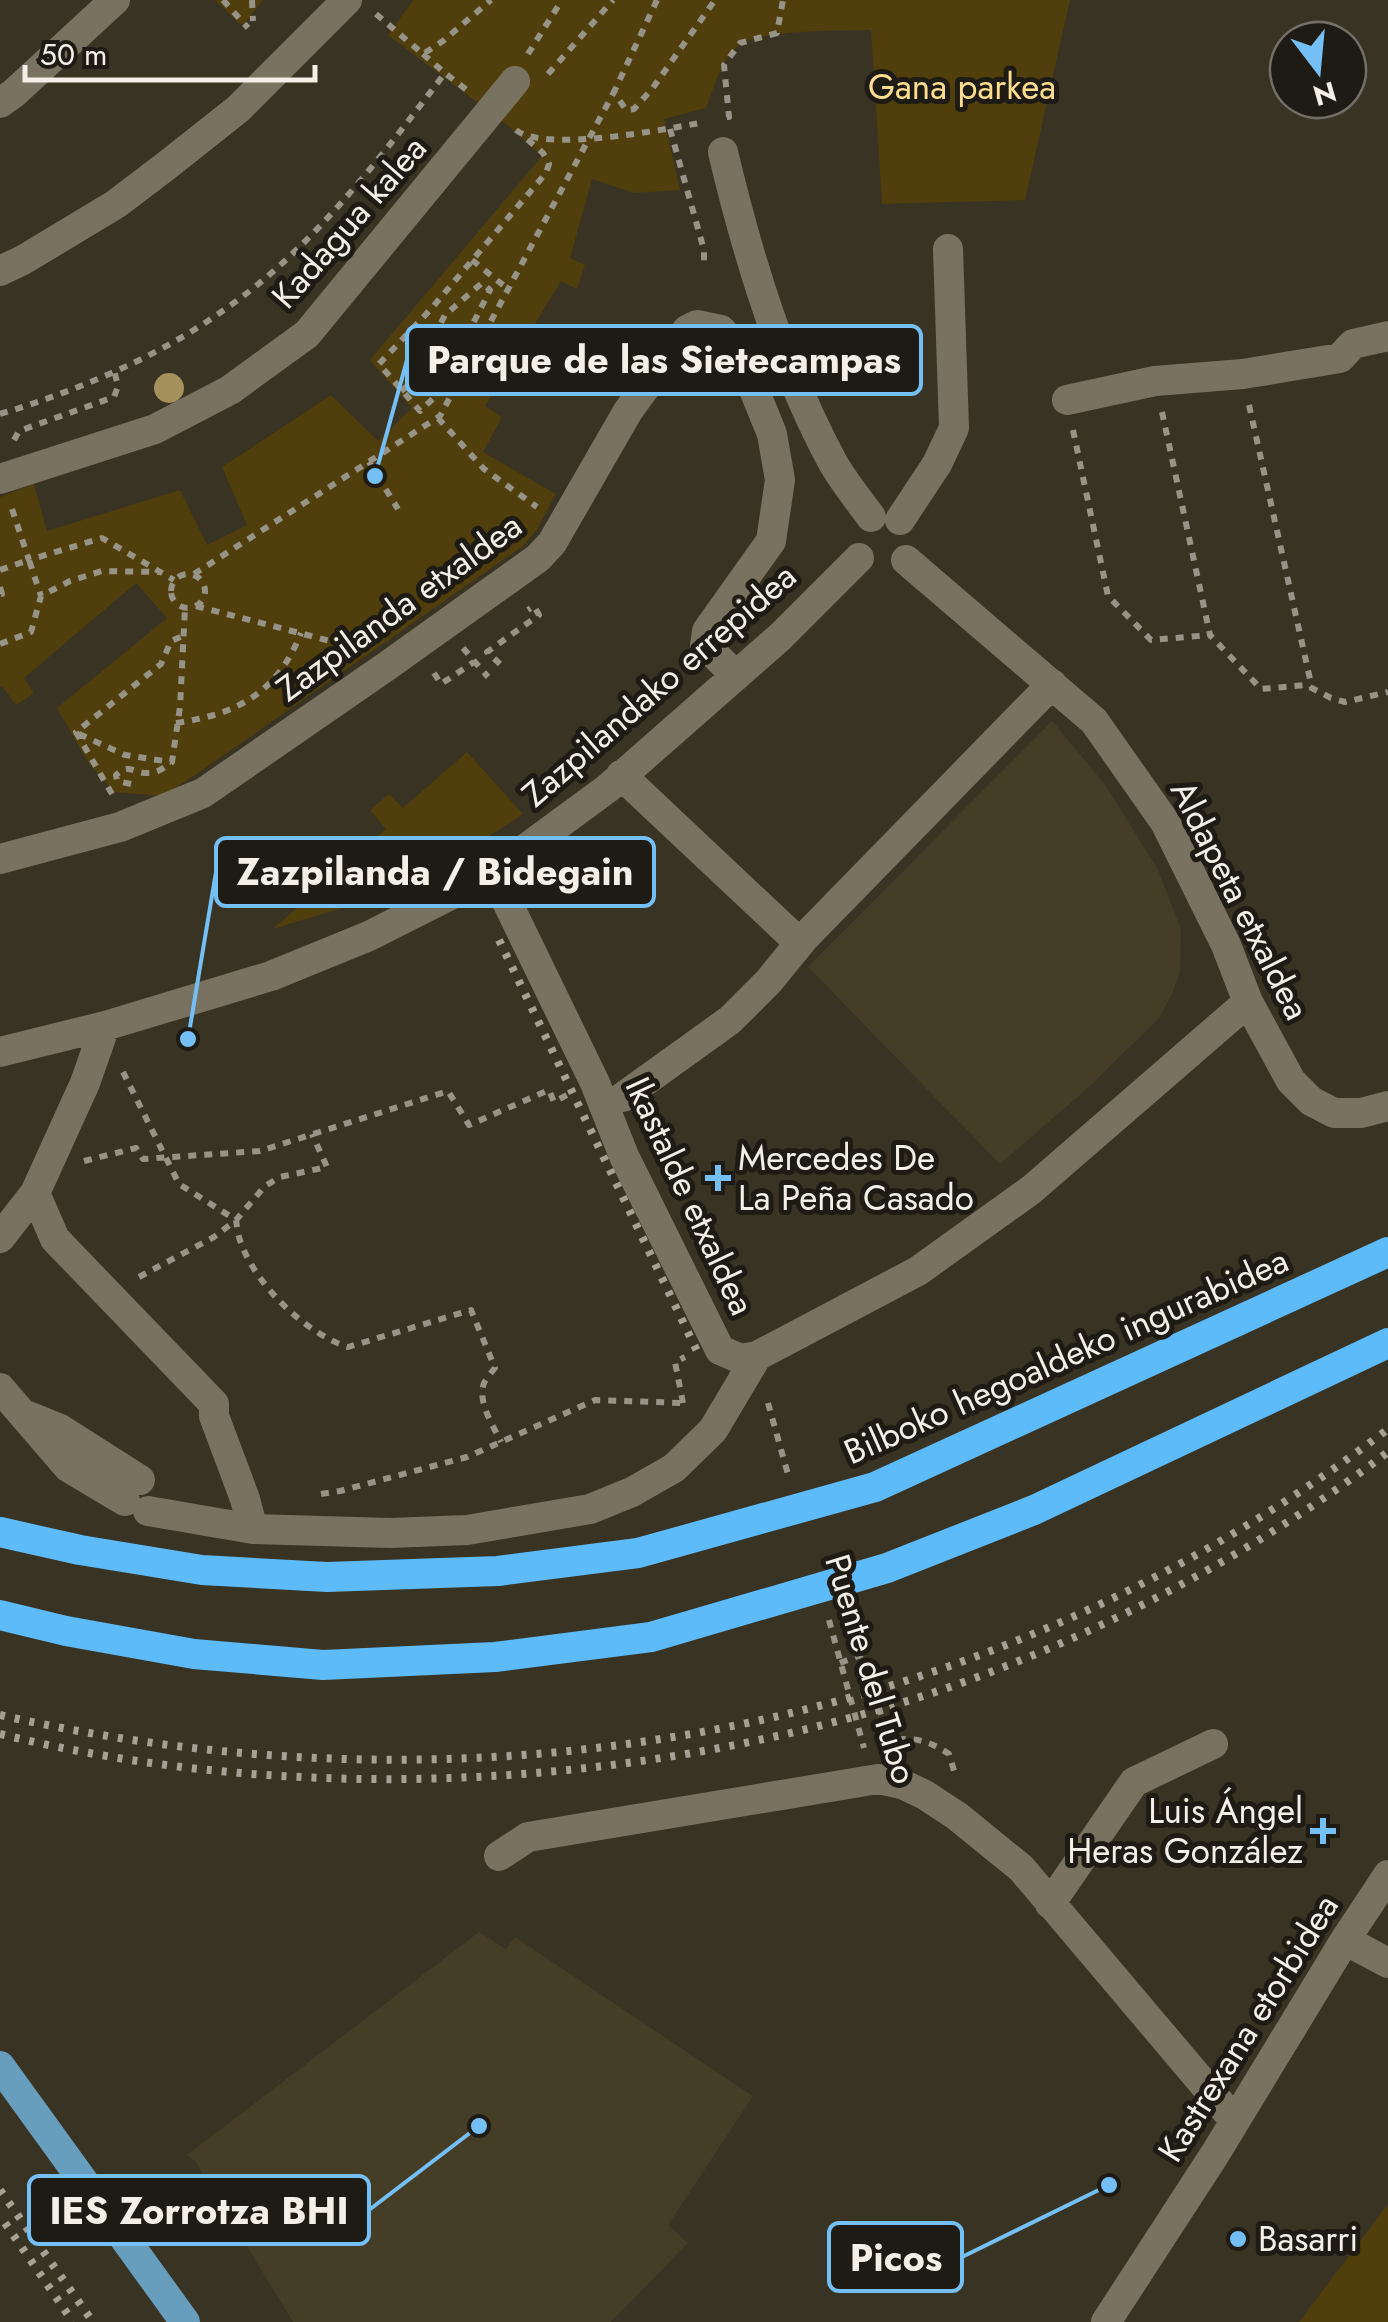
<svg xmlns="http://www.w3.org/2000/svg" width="1388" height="2322" font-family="Jost,sans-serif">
  <rect width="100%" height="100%" fill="#393323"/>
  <!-- built -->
  <path fill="#463d27" d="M 1052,721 L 1106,786 L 1158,870 L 1181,929 L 1180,972 L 1171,996 L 1159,1018 L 1090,1086 L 1000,1164 L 808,967 Z
    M 479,1932 L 506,1949 L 515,1937 L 753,2096 L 668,2225 L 688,2243 L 611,2322 L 293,2322 L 195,2161 L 187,2155 Z"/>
  <!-- green -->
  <path fill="#503e0c" d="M 215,0 L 263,0 L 244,24 L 239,23 Z
    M 413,0 L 1070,0 L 1025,200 L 882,204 L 871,30 C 843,31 758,29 739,45 C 721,59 714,88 706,108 L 664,119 L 680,190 L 634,193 L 592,179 L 570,258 L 585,265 L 577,289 L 561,281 L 485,406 L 502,417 L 483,452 L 556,494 L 536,531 L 523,546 L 194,776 L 162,796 L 114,792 L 88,762 L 57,708 L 167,618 L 136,583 L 24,678 L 34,693 L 16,705 L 2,686 L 0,687 L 0,497 L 34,484 L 47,531 L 180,490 L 207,545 L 247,525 L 222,467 L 331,395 L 378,441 L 412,408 L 370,360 L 542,156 L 506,124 L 388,35 Z
    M 467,752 L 523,814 C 468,850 412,886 349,906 C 324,914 298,921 273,929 L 386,829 L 370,810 L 389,794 L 403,808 Z
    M 1388,2204 L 1388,2322 L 1299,2322 Z"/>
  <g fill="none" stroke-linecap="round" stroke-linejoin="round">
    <!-- path -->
    <path stroke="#989387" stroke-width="6" stroke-dasharray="8 8" stroke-linecap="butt" d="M 223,0 L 248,28
      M 252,0 L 253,21
      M 657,0 L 614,92 L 626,110 L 634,109 L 652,89 L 715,0
      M 376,14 L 423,54 L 443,41 L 491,0
      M 423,54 L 445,73
      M 528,54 L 562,0
      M 548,74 L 613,0
      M 727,117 L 729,117 L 724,65 L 740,43 L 777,33 L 783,0
      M 670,129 L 704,250 L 704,266
      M 516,130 C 545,153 667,129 705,122
      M 472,260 L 508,289
      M 401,391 L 409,385 L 445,315 L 482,283 L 490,290 L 437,395 L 420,411 L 379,364 L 431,309 L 546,173 L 549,164 L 543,153 L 527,139
      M 1249,405 L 1312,688
      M 1162,412 L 1210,635 L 1261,689 L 1306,685 L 1331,698 L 1345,702 L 1388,692
      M 0,414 C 76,391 156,358 221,312 C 310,252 381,157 445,73 L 468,91
      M 438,418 L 484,469 L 537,507
      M 1073,430 L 1108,596 L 1151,640 L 1210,635
      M 14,440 L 19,431 L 114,397 L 118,386 L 114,370
      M 369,462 L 398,509
      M 12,509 L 29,560 L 102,538 L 174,580
      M 0,570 L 29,560 L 41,596
      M171 591a17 17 0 1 1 34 0a17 17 0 1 1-34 0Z
      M 194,574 L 440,416 L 614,92
      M 0,587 L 2,594 L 0,594
      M 196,606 L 357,648
      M 0,644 L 31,632 L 41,596 L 70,581 L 102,571 L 159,572
      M 463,648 L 488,677
      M 500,664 L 487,652 L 539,615 L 534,606 L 528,610
      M 434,673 L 441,684 L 474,662
      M 176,723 C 238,714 277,693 301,633
      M 79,734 L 125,755 L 171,762
      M 131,784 L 117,781 L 116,775 C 130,762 133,774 149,773 C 158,773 165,767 172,762 L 180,707 L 185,608
      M 112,794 L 76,732 L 161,664 L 171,641 L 183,636
      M 123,1072 L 179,1184 L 236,1220 C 237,1227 238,1236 241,1243 C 256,1285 306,1334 348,1347 L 471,1310 L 495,1368 C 493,1370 485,1381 484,1383 C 477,1402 493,1425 501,1442
      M 84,1161 L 136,1148 L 143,1159 L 260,1151 L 448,1091 L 469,1125 L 549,1090 L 554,1102 L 567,1095
      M 139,1277 L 214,1237 L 236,1220 L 265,1186 L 280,1177 L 327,1167 L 312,1134
      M 683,1403 L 675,1362 L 685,1357
      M 768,1403 L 789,1478
      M 321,1494 L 340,1491 L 467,1457 L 595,1400 L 683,1403
      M 829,1620 L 864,1748
      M 840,1663 L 863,1654 L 890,1745
      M 882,1743 C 908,1735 927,1739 949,1754 L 955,1774"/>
    <!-- minor -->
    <path stroke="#797261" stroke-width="30" d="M 0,103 L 14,93 L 115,0
      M 723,152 C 747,254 782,368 832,461 C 843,481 858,499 871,517
      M 0,271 L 23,260 L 116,204 L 166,166 L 238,109 L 347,0
      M 1067,400 L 1155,381 L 1243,374 L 1340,358 L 1353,344 L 1388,336
      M 0,479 L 155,429 L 230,390 L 307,334 L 515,81
      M 900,520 L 937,464 L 954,428 L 948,249
      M 906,560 L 1094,721 L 1165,822 L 1226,945 L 1248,1002 L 1291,1081 L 1311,1101 L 1334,1113 L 1361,1113 L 1388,1106
      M 621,775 L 789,933 L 796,938 L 804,938 L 1052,684
      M 0,859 L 120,827 L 203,793 L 387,666 L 538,558 L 552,543 L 628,411 L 687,330 L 697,325 L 721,330 L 738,350 L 772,434 L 780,480 L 771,541 L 707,631 L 705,645 L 736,676
      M 492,871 L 595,1083 L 624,1156 L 720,1350 L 741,1359 L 757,1356 L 918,1271 L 1031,1190 L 1248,1002
      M 0,1052 L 105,1026 L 271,976 L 369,936 L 454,893 L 521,852 L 608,788 L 780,637 L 859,558
      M 623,1097 L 730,1020 L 769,981 L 804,938
      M 35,1193 L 55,1239 L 214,1404 L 214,1416 L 245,1499 L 253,1529
      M 0,1238 L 35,1193 L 85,1083 L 105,1026
      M 0,1388 L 68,1467 L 125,1501
      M 28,1416 L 60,1429 L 140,1480
      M 148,1511 L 253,1529 L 390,1533 L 467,1530 L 590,1509 L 632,1492 L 674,1468 L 713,1430 L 757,1356
      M 499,1856 L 528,1837 L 878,1779 L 902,1784 L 925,1795 L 957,1816 L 1021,1868 L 1235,2121
      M 1050,1904 L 1134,1782 L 1213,1744
      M 1345,1940 L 1388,1963
      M 1106,2322 L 1215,2154 L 1345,1940 L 1388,1875"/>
    <!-- major -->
    <path stroke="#689ebd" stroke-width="30" d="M 0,2066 L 185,2322"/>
    <!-- highway -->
    <path stroke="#5dbbfa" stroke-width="30" d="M 0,1532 L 80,1550 L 202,1570 L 327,1577 L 498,1571 L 638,1553 L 875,1487 L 1388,1252
      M 0,1615 L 66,1631 L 194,1654 L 323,1665 L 495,1657 L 651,1637 L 887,1568 L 1034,1510 L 1388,1343"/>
    <!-- rail -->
    <path stroke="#a6a195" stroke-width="8" stroke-dasharray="5 10" stroke-linecap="butt" d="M 499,940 L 697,1351
      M 0,1715 C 485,1825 990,1733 1388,1429
      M 0,1734 C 284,1804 611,1791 891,1706 C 1065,1654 1243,1562 1388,1452
      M 0,2190 L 93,2322
      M 5,2223 L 73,2322"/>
  </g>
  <!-- trees -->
  <circle fill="#a5915e" cx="169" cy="388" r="15"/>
  <!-- markers -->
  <g fill="#74c0f6" stroke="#1d1b14" stroke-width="4">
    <path d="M713 1163h10v10h10v10h-10v10h-10v-10h-10v-10h10z"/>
    <path d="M1318 1816h10v10h10v10h-10v10h-10v-10h-10v-10h10z"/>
    <circle cx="1238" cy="2239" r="10"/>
  </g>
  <g text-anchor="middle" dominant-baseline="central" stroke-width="10" stroke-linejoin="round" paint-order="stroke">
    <!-- park labels -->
    <g font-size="35" fill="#fede8e" stroke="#1d1b14">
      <text x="962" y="87">Gana parkea</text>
    </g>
    <!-- street labels -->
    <g font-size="35" fill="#f4f0e7" stroke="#1d1b14">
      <text transform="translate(349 222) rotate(-49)">Kadagua kalea</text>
      <text transform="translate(399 607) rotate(-36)">Zazpilanda etxaldea</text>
      <text transform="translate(659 685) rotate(-41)">Zazpilandako errepidea</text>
      <text transform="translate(1240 900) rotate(63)">Aldapeta etxaldea</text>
      <text transform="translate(690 1196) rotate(65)">Ikastalde etxaldea</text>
      <text transform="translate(1066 1356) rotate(-24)">Bilboko hegoaldeko ingurabidea</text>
      <text transform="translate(871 1669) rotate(73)">Puente del Tubo</text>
      <text transform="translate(1248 2028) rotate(-58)">Kastrexana etorbidea</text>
    </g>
    <!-- poi labels -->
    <g font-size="35" fill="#f4f0e7" stroke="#1d1b14" text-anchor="start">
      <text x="738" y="1158">Mercedes De<tspan x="738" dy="40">La Peña Casado</tspan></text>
      <text x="1303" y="1811" text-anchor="end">Luis Ángel<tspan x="1303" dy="40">Heras González</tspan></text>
      <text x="1258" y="2239">Basarri</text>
    </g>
  </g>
  <!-- callouts -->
  <path fill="none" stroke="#74c0f6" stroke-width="4" d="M375 476L407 360M188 1039L216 872M479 2126L369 2210M1109 2185L962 2257"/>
  <g fill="#74c0f6" stroke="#1d1b14" stroke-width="4">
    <circle cx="375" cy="476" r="10"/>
    <circle cx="188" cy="1039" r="10"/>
    <circle cx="479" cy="2126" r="10"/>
    <circle cx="1109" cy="2185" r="10"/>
  </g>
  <g fill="#1d1b14" stroke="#74c0f6" stroke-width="4">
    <rect x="407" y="326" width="514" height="68" rx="10"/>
    <rect x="216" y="838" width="438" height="68" rx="10"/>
    <rect x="29" y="2176" width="340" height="68" rx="10"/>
    <rect x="829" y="2223" width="133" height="68" rx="10"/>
  </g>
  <g font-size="38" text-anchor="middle" font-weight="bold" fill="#f4f0e7">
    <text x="664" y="373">Parque de las Sietecampas</text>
    <text x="435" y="885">Zazpilanda / Bidegain</text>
    <text x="199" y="2224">IES Zorrotza BHI</text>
    <text x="896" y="2271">Picos</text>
  </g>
  <!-- north arrow -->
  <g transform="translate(1318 70) rotate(164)"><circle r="48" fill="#1d1b14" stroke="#737068" stroke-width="2.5"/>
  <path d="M0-8L18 38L0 25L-18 38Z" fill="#74c0f6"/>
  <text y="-15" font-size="28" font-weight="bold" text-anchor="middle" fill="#f4f0e7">N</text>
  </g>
  <!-- scale -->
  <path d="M25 65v15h290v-15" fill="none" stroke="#f4f0e7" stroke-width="5"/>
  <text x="40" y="65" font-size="30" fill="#f4f0e7" stroke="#1d1b14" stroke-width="8" paint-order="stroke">50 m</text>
</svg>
